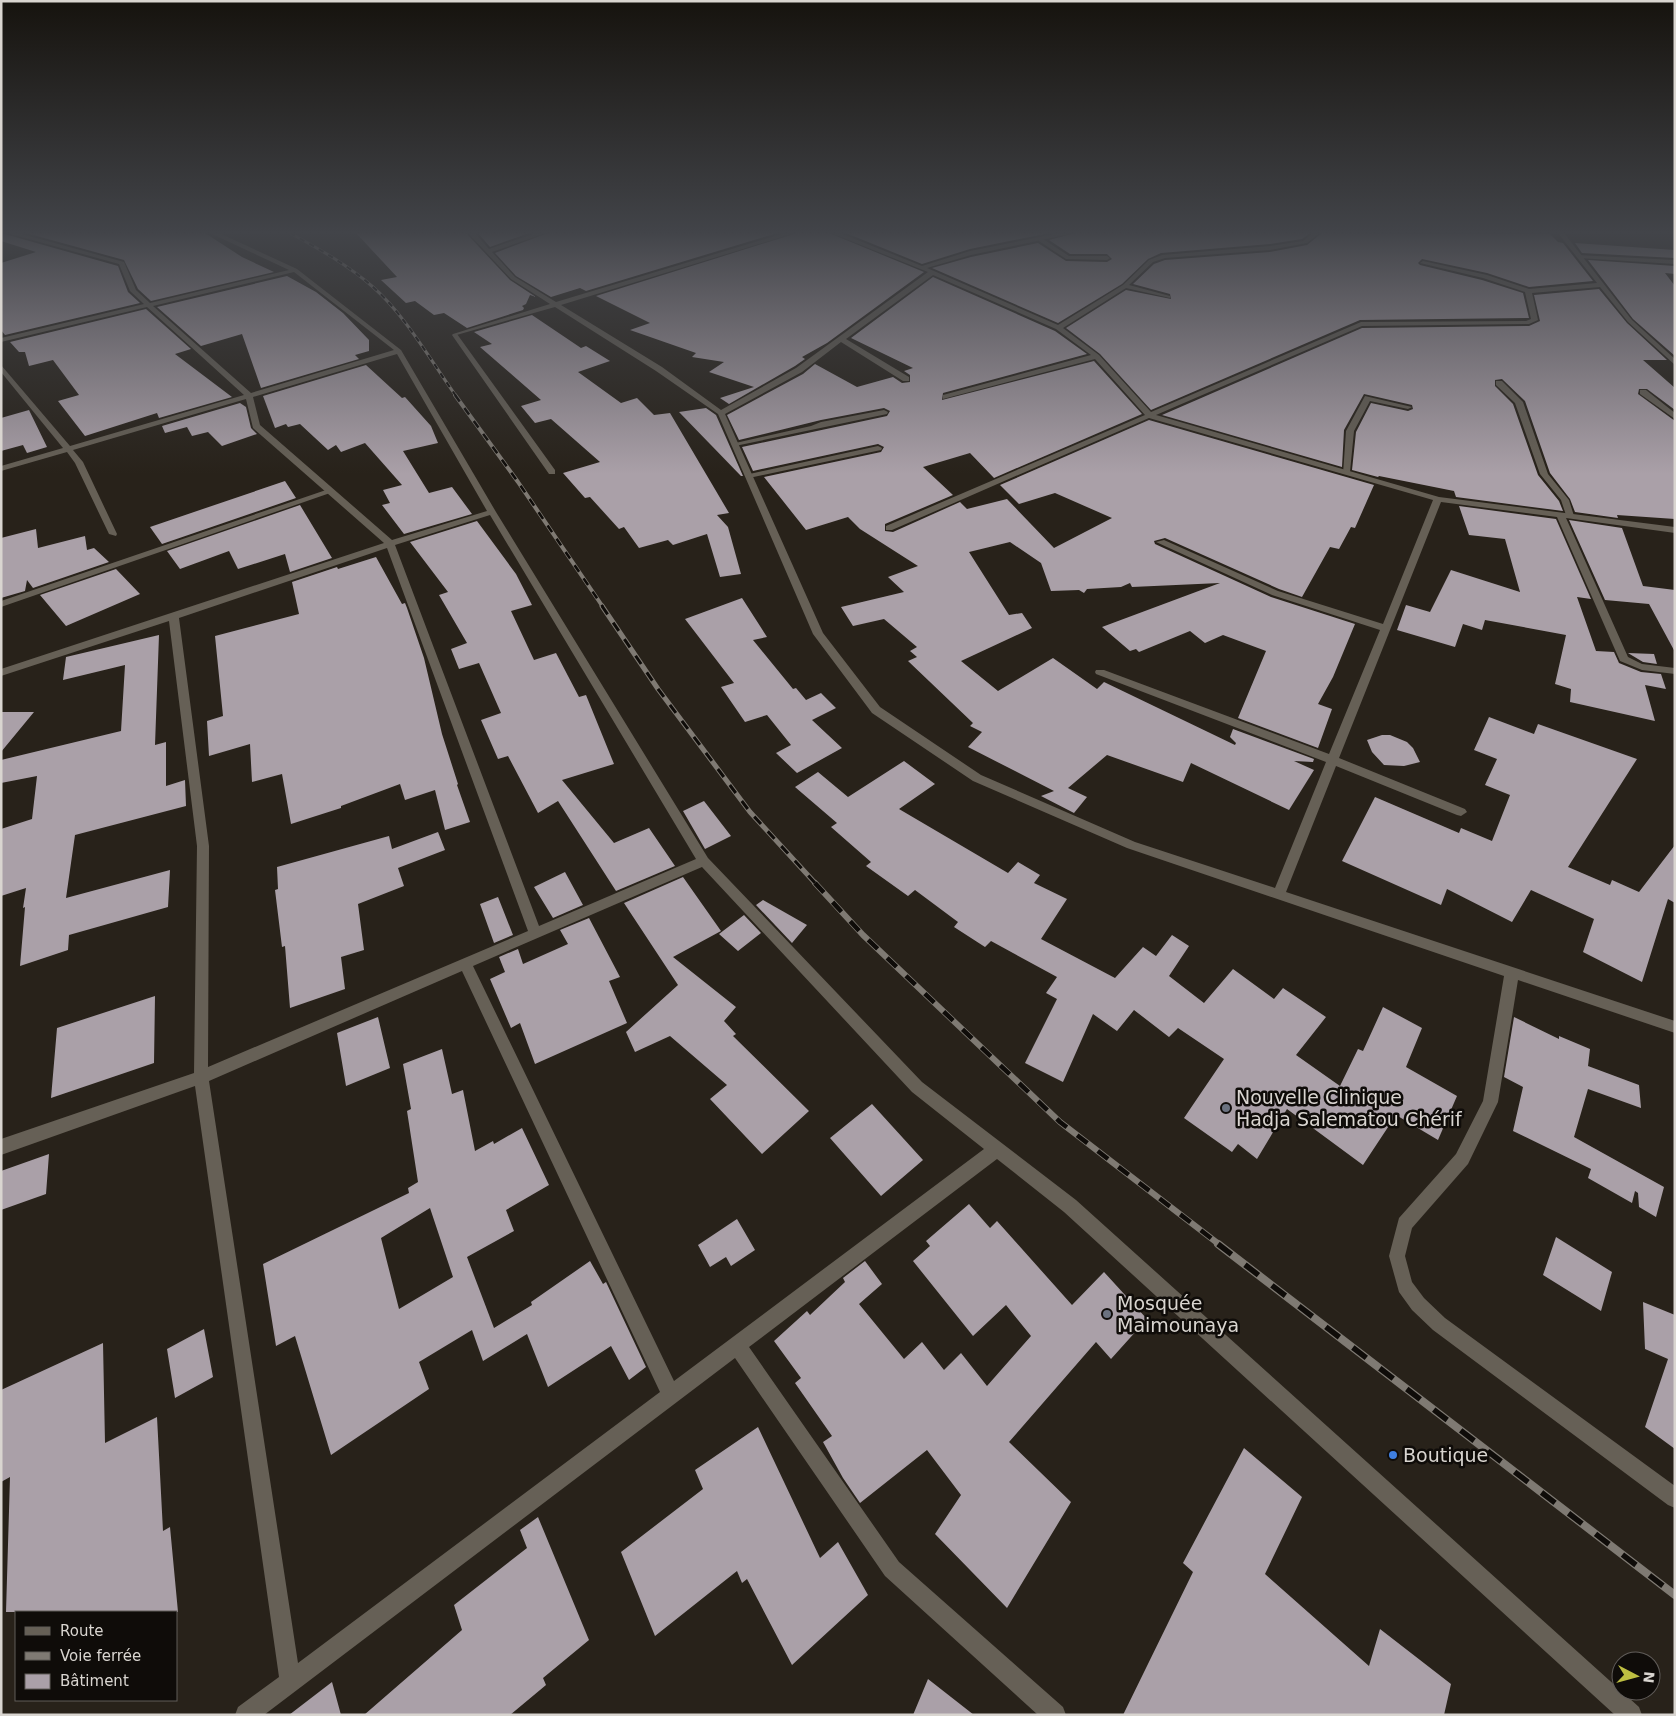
<svg xmlns="http://www.w3.org/2000/svg" width="1676" height="1716" font-family="'DejaVu Sans',sans-serif">
  <rect width="100%" height="100%" fill="#28221a"/>
  <!-- building -->
  <path fill="#aaa0a8" fill-rule="evenodd" d="M 1,233 L 118,266 L 128,292 L 140,303 L 5,335 L 1,330 L 1,263 L 36,252 L 1,241 Z
    M 26,233 L 205,233 L 242,257 L 274,272 L 151,301 L 138,289 L 124,260 Z
    M 356,233 L 466,233 L 510,280 L 536,297 L 530,295 L 526,304 L 522,306 L 524,308 L 523,310 L 467,328 L 444,313 L 434,315 L 415,301 L 406,303 L 381,280 L 397,277 Z
    M 478,233 L 529,233 L 490,247 Z
    M 548,233 L 777,233 L 586,291 L 580,288 L 551,297 L 516,276 L 495,253 Z
    M 797,233 L 829,233 L 924,272 L 827,343 L 802,357 L 805,359 L 795,366 L 729,404 L 720,398 L 754,387 L 709,372 L 724,362 L 692,357 L 696,353 L 630,330 L 650,323 L 596,296 Z
    M 846,233 L 1049,233 L 970,249 L 922,264 Z
    M 1076,233 L 1310,233 L 1302,239 L 1270,244 L 1161,253 L 1148,259 L 1122,284 L 1058,323 L 932,268 L 971,257 L 1038,243 L 1066,261 L 1107,262 L 1112,259 L 1107,254 L 1070,254 L 1049,240 Z
    M 1322,233 L 1550,234 L 1558,242 L 1563,243 L 1593,281 L 1529,287 L 1487,273 L 1422,259 L 1418,263 L 1420,265 L 1482,280 L 1523,293 L 1529,318 L 1360,320 L 1151,410 L 1100,354 L 1066,328 L 1126,290 L 1171,299 L 1170,294 L 1133,284 L 1154,264 L 1165,260 L 1270,252 L 1307,245 Z
    M 1575,243 L 1675,250 L 1675,258 L 1582,253 Z
    M 1588,260 L 1675,266 L 1675,274 L 1665,273 L 1675,286 L 1675,356 L 1633,319 Z
    M 287,276 L 316,292 L 343,313 L 369,340 L 369,351 L 355,355 L 359,359 L 261,388 L 242,334 L 201,346 L 157,307 Z
    M 933,277 L 1055,331 L 1087,354 L 943,393 L 942,400 L 1094,361 L 1142,414 L 994,478 L 970,453 L 923,467 L 953,495 L 885,524 L 885,531 L 893,532 L 960,502 L 967,509 L 1007,499 L 1054,548 L 1112,518 L 1055,493 L 1019,504 L 1000,485 L 1149,420 L 1374,485 L 1355,528 L 1351,527 L 1339,549 L 1330,547 L 1302,597 L 1279,589 L 1165,538 L 1154,541 L 1155,544 L 1271,597 L 1355,624 L 1333,677 L 1318,704 L 1332,709 L 1318,748 L 1238,718 L 1266,651 L 1223,635 L 1205,643 L 1190,631 L 1139,652 L 1136,649 L 1130,651 L 1102,627 L 1220,583 L 1132,587 L 1130,583 L 1121,587 L 1087,589 L 1084,593 L 1079,590 L 1051,591 L 1041,563 L 1010,542 L 969,552 L 1009,615 L 1022,613 L 1032,628 L 961,661 L 998,691 L 1053,658 L 1097,689 L 1104,682 L 1235,745 L 1236,743 L 1230,737 L 1233,729 L 1314,759 L 1313,762 L 1294,761 L 1314,770 L 1289,810 L 1191,763 L 1183,782 L 1107,755 L 1068,788 L 1087,797 L 1074,813 L 1041,796 L 1054,791 L 968,747 L 982,732 L 970,726 L 973,723 L 908,661 L 917,657 L 910,651 L 917,647 L 884,619 L 853,626 L 841,607 L 904,592 L 888,577 L 918,566 L 860,529 L 848,517 L 806,530 L 764,477 L 881,452 L 884,447 L 878,444 L 753,471 L 742,447 L 887,416 L 890,411 L 884,408 L 821,420 L 739,440 L 727,415 L 803,374 L 815,364 L 857,387 L 893,377 L 902,383 L 910,382 L 910,375 L 904,371 L 913,368 L 851,338 Z
    M 1599,289 L 1627,323 L 1667,360 L 1643,360 L 1675,388 L 1675,410 L 1647,389 L 1639,389 L 1638,394 L 1675,421 L 1675,519 L 1617,515 L 1618,518 L 1575,512 L 1570,499 L 1550,473 L 1525,401 L 1502,379 L 1495,380 L 1495,386 L 1513,404 L 1538,475 L 1559,501 L 1563,511 L 1456,497 L 1454,491 L 1379,476 L 1378,477 L 1352,470 L 1356,432 L 1371,403 L 1408,411 L 1413,409 L 1412,405 L 1364,394 L 1344,430 L 1342,467 L 1162,415 L 1362,328 L 1529,326 L 1540,321 L 1534,295 Z
    M 146,309 L 191,349 L 175,354 L 232,397 L 159,418 L 157,413 L 85,436 L 58,401 L 79,395 L 53,360 L 29,366 L 25,352 L 19,352 L 10,342 Z
    M 532,315 L 581,348 L 586,346 L 610,361 L 578,372 L 621,403 L 637,398 L 654,415 L 670,413 L 729,513 L 717,515 L 728,527 L 741,574 L 720,577 L 707,534 L 673,545 L 668,540 L 639,548 L 624,527 L 619,529 L 590,497 L 585,498 L 563,473 L 600,462 L 551,419 L 535,423 L 521,406 L 541,400 L 480,347 L 492,344 L 474,332 Z
    M 366,365 L 402,398 L 405,397 L 431,426 L 438,443 L 403,451 L 429,493 L 452,487 L 472,514 L 404,534 L 382,505 L 390,503 L 383,490 L 402,485 L 365,443 L 341,452 L 336,445 L 328,450 L 300,424 L 288,427 L 286,424 L 275,428 L 263,396 Z
    M 240,403 L 246,407 L 251,428 L 257,434 L 222,446 L 208,432 L 192,436 L 187,427 L 165,433 L 162,426 Z
    M 706,408 L 716,415 L 743,476 L 741,476 L 679,412 Z
    M 29,410 L 47,447 L 27,453 L 23,445 L 1,451 L 1,418 Z
    M 285,481 L 296,498 L 162,544 L 150,527 Z
    M 300,505 L 332,558 L 290,572 L 285,554 L 238,569 L 229,551 L 180,569 L 167,551 Z
    M 1459,506 L 1556,519 L 1591,599 L 1577,597 L 1596,651 L 1614,652 L 1619,663 L 1641,672 L 1661,674 L 1666,689 L 1645,685 L 1655,721 L 1570,702 L 1571,689 L 1555,684 L 1566,635 L 1485,620 L 1482,630 L 1463,624 L 1455,647 L 1397,630 L 1406,605 L 1430,612 L 1451,570 L 1520,592 L 1505,539 L 1469,535 Z
    M 1569,520 L 1622,528 L 1643,586 L 1675,590 L 1675,652 L 1649,604 L 1605,600 Z
    M 477,521 L 516,574 L 532,605 L 511,611 L 534,660 L 556,653 L 579,697 L 586,695 L 614,764 L 562,780 L 614,843 L 649,828 L 675,866 L 616,891 L 558,801 L 538,813 L 508,756 L 498,759 L 481,720 L 501,713 L 479,663 L 459,669 L 451,649 L 467,643 L 439,595 L 448,592 L 410,542 Z
    M 36,529 L 38,548 L 85,536 L 87,550 L 94,548 L 109,562 L 33,588 L 27,580 L 25,591 L 1,598 L 1,538 Z
    M 376,557 L 402,604 L 405,603 L 407,608 L 424,658 L 442,734 L 458,784 L 457,785 L 470,822 L 445,830 L 435,790 L 405,800 L 400,784 L 341,806 L 341,808 L 291,824 L 282,774 L 252,782 L 250,744 L 209,756 L 207,721 L 223,716 L 215,636 L 299,614 L 292,582 L 337,567 L 338,569 Z
    M 116,569 L 140,594 L 66,626 L 40,595 Z
    M 742,598 L 767,637 L 753,640 L 793,689 L 796,688 L 806,700 L 821,693 L 836,708 L 812,720 L 842,748 L 797,773 L 776,753 L 791,745 L 767,715 L 745,722 L 721,687 L 734,683 L 685,619 Z
    M 159,635 L 155,745 L 166,742 L 166,786 L 185,780 L 186,806 L 75,835 L 66,898 L 170,870 L 168,907 L 69,935 L 68,950 L 20,966 L 25,907 L 23,908 L 26,888 L 1,896 L 1,829 L 32,819 L 37,776 L 1,783 L 1,760 L 121,731 L 125,665 L 63,680 L 66,657 Z
    M 1628,653 L 1654,654 L 1657,664 L 1643,662 Z
    M 1,712 L 34,712 L 1,752 Z
    M 1489,717 L 1534,734 L 1538,724 L 1637,759 L 1568,867 L 1610,885 L 1612,880 L 1639,892 L 1675,845 L 1675,903 L 1668,899 L 1642,982 L 1583,952 L 1594,919 L 1531,890 L 1512,922 L 1447,889 L 1441,905 L 1342,861 L 1375,797 L 1459,833 L 1461,828 L 1492,841 L 1510,795 L 1485,785 L 1497,759 L 1474,750 Z
    M 1382,735 L 1390,735 L 1407,742 L 1413,748 L 1420,762 L 1404,766 L 1384,765 L 1372,752 L 1367,740 Z
    M 904,761 L 935,784 L 899,809 L 1008,873 L 1018,862 L 1040,875 L 1034,883 L 1067,899 L 1041,939 L 1115,978 L 1143,947 L 1156,956 L 1172,935 L 1189,946 L 1169,976 L 1204,1003 L 1233,969 L 1274,999 L 1283,988 L 1326,1017 L 1296,1055 L 1340,1086 L 1358,1049 L 1363,1051 L 1383,1007 L 1422,1028 L 1406,1067 L 1457,1096 L 1438,1140 L 1396,1115 L 1363,1165 L 1287,1109 L 1257,1159 L 1238,1144 L 1232,1152 L 1184,1118 L 1224,1059 L 1178,1028 L 1169,1037 L 1134,1010 L 1117,1031 L 1093,1014 L 1063,1082 L 1025,1063 L 1057,999 L 1046,993 L 1057,977 L 991,941 L 985,947 L 954,927 L 958,922 L 915,890 L 908,896 L 866,866 L 871,862 L 831,827 L 837,823 L 795,787 L 818,772 L 848,797 Z
    M 704,801 L 731,836 L 705,849 L 683,811 Z
    M 438,832 L 445,850 L 398,868 L 404,886 L 358,904 L 364,950 L 341,957 L 345,989 L 290,1008 L 285,946 L 282,947 L 275,890 L 278,889 L 277,867 L 389,836 L 392,849 Z
    M 565,872 L 583,905 L 553,918 L 534,887 Z
    M 683,877 L 721,931 L 673,957 L 736,1007 L 724,1021 L 736,1034 L 733,1036 L 809,1111 L 762,1154 L 710,1099 L 727,1085 L 670,1036 L 635,1052 L 626,1032 L 678,985 L 624,903 Z
    M 498,897 L 513,935 L 494,943 L 480,904 Z
    M 763,900 L 807,925 L 792,943 L 756,905 Z
    M 744,915 L 761,933 L 738,951 L 719,934 Z
    M 589,918 L 620,977 L 609,981 L 627,1023 L 535,1064 L 520,1023 L 511,1028 L 490,979 L 505,972 L 499,957 L 518,949 L 523,964 L 568,944 L 560,930 Z
    M 155,996 L 154,1063 L 51,1098 L 57,1028 Z
    M 378,1017 L 390,1068 L 346,1086 L 337,1033 Z
    M 1514,1017 L 1559,1039 L 1559,1036 L 1590,1049 L 1588,1066 L 1639,1085 L 1641,1108 L 1588,1089 L 1574,1137 L 1664,1187 L 1656,1217 L 1639,1207 L 1638,1193 L 1635,1191 L 1632,1203 L 1588,1178 L 1591,1169 L 1513,1131 L 1523,1087 L 1504,1077 Z
    M 442,1049 L 452,1094 L 463,1090 L 475,1151 L 493,1141 L 494,1144 L 522,1128 L 549,1185 L 506,1210 L 514,1231 L 467,1257 L 494,1328 L 532,1305 L 531,1302 L 590,1261 L 603,1284 L 606,1282 L 646,1367 L 629,1380 L 611,1346 L 548,1387 L 527,1334 L 483,1361 L 472,1330 L 419,1362 L 429,1389 L 331,1455 L 295,1336 L 276,1346 L 263,1264 L 409,1193 L 408,1188 L 418,1182 L 407,1111 L 411,1109 L 403,1064 ZM 430,1208 L 453,1277 L 399,1309 L 381,1238 Z
    M 872,1104 L 923,1160 L 881,1196 L 830,1138 Z
    M 49,1154 L 46,1194 L 1,1210 L 1,1171 Z
    M 969,1204 L 990,1228 L 997,1221 L 1072,1305 L 1104,1272 L 1147,1319 L 1111,1359 L 1096,1342 L 1009,1442 L 1071,1502 L 1007,1608 L 935,1534 L 961,1495 L 927,1450 L 860,1503 L 843,1478 L 823,1442 L 832,1436 L 795,1383 L 801,1378 L 774,1341 L 807,1311 L 810,1315 L 845,1282 L 843,1278 L 865,1261 L 882,1284 L 859,1304 L 904,1359 L 922,1342 L 944,1370 L 961,1353 L 987,1386 L 1031,1336 L 1006,1305 L 973,1336 L 913,1261 L 930,1246 L 926,1241 Z
    M 737,1219 L 755,1250 L 731,1266 L 726,1257 L 710,1267 L 698,1245 Z
    M 1556,1237 L 1612,1272 L 1601,1311 L 1543,1275 Z
    M 1643,1302 L 1675,1315 L 1675,1449 L 1645,1427 L 1668,1359 L 1645,1349 Z
    M 204,1329 L 213,1377 L 175,1398 L 167,1349 Z
    M 103,1343 L 105,1443 L 157,1417 L 163,1531 L 170,1527 L 178,1612 L 6,1612 L 10,1477 L 1,1482 L 1,1390 Z
    M 758,1427 L 820,1558 L 838,1542 L 868,1595 L 792,1665 L 747,1579 L 742,1583 L 737,1571 L 655,1636 L 621,1552 L 703,1489 L 695,1470 Z
    M 1244,1448 L 1302,1497 L 1265,1574 L 1369,1666 L 1380,1629 L 1451,1684 L 1444,1715 L 1123,1715 L 1193,1572 L 1183,1563 Z
    M 538,1517 L 589,1640 L 543,1678 L 546,1685 L 510,1715 L 364,1715 L 462,1630 L 454,1605 L 527,1548 L 520,1530 Z
    M 928,1679 L 974,1715 L 913,1715 Z
    M 332,1682 L 341,1715 L 289,1715 Z"/>
  <g fill="none" stroke-linecap="round" stroke-linejoin="round">
    <!-- service -->
    <path fill="#666056" fill-rule="evenodd" d="M 1039,239 L 1043,239 L 1069,256 L 1107,256 L 1110,258 L 1107,260 L 1066,259 L 1039,241 Z
      M 1577,255 L 1675,260 L 1675,264 L 1579,258 Z
      M 453,334 L 457,334 L 555,470 L 555,474 L 549,474 L 452,335 Z
      M 1496,381 L 1502,381 L 1523,402 L 1548,474 L 1569,500 L 1574,516 L 1573,518 L 1567,518 L 1561,500 L 1540,474 L 1515,403 L 1496,385 Z
      M 1640,390 L 1646,390 L 1675,413 L 1675,419 L 1640,394 Z
      M 1365,396 L 1412,407 L 1408,409 L 1370,401 L 1354,431 L 1350,472 L 1343,474 L 1346,431 Z
      M 884,410 L 888,412 L 887,414 L 735,446 L 731,444 L 811,426 L 821,422 Z
      M 878,446 L 882,448 L 881,450 L 749,478 L 745,475 Z
      M 326,490 L 333,492 L 1,607 L 1,601 Z"/>
    <!-- minor -->
    <path fill="#666056" fill-rule="evenodd" d="M 7,233 L 18,233 L 124,262 L 136,290 L 150,303 L 289,270 L 210,233 L 219,233 L 297,269 L 401,350 L 496,512 L 708,858 L 922,1082 L 1076,1200 L 1639,1707 L 1642,1715 L 1615,1715 L 1064,1212 L 997,1159 L 749,1347 L 899,1562 L 1063,1707 L 1066,1715 L 1038,1715 L 885,1576 L 735,1358 L 264,1715 L 235,1715 L 238,1707 L 279,1677 L 195,1086 L 1,1155 L 1,1139 L 194,1073 L 197,846 L 169,621 L 1,676 L 1,669 L 384,543 L 253,428 L 246,399 L 73,450 L 83,462 L 117,534 L 116,536 L 109,534 L 75,463 L 67,452 L 1,471 L 1,466 L 63,448 L 1,372 L 1,365 L 70,446 L 244,395 L 147,307 L 1,342 L 1,338 L 144,304 L 130,291 L 119,264 ZM 294,272 L 394,350 L 251,393 L 153,306 ZM 397,354 L 487,511 L 392,540 L 260,425 L 253,397 ZM 490,515 L 696,859 L 539,926 L 395,545 ZM 387,548 L 528,931 L 208,1067 L 209,846 L 179,618 ZM 702,867 L 912,1092 L 984,1149 L 674,1381 L 473,966 ZM 462,971 L 660,1392 L 298,1663 L 209,1081 Z
      M 468,233 L 475,233 L 489,249 L 536,233 L 546,233 L 492,252 L 515,277 L 556,302 L 785,233 L 795,233 L 561,305 L 662,367 L 721,410 L 796,368 L 928,272 L 831,233 L 840,233 L 922,266 L 970,251 L 1060,233 L 1074,233 L 971,255 L 927,268 L 1058,325 L 1123,285 L 1149,260 L 1162,255 L 1270,246 L 1303,241 L 1313,233 L 1320,233 L 1307,243 L 1270,250 L 1165,258 L 1153,262 L 1129,285 L 1170,296 L 1170,298 L 1126,288 L 1063,328 L 1099,355 L 1151,412 L 1361,322 L 1526,321 L 1531,319 L 1525,292 L 1483,278 L 1420,263 L 1423,261 L 1487,275 L 1529,289 L 1597,283 L 1558,233 L 1564,233 L 1632,320 L 1675,359 L 1675,365 L 1628,322 L 1600,287 L 1532,293 L 1538,320 L 1529,324 L 1362,326 L 1156,415 L 1439,497 L 1675,527 L 1675,533 L 1566,518 L 1628,657 L 1642,664 L 1675,668 L 1675,674 L 1642,670 L 1620,661 L 1557,517 L 1441,502 L 1339,758 L 1465,809 L 1467,812 L 1461,816 L 1457,815 L 1336,766 L 1286,892 L 1675,1021 L 1675,1033 L 1518,980 L 1498,1102 L 1468,1164 L 1412,1228 L 1405,1256 L 1412,1282 L 1424,1298 L 1445,1318 L 1675,1486 L 1675,1508 L 1668,1505 L 1433,1330 L 1412,1310 L 1399,1292 L 1389,1256 L 1399,1218 L 1456,1154 L 1483,1101 L 1504,976 L 1127,848 L 973,781 L 872,713 L 813,634 L 718,414 L 656,371 L 555,307 L 453,336 L 453,334 L 550,304 L 511,279 ZM 933,275 L 1056,329 L 1091,355 L 943,395 L 943,399 L 1095,359 L 1145,415 L 886,526 L 886,530 L 892,530 L 1149,418 L 1433,500 L 1383,624 L 1278,591 L 1164,540 L 1156,542 L 1272,595 L 1380,630 L 1329,754 L 1104,670 L 1096,670 L 1095,672 L 1096,674 L 1326,762 L 1275,888 L 1135,842 L 981,775 L 880,707 L 823,633 L 725,414 L 802,372 L 841,342 L 903,381 L 909,381 L 909,377 L 846,339 Z"/>
    <defs>
      <path id="rail-far4" d="M 290,233 C 319,249 348,265 373,287 C 405,315 431,361 456,396"/>
      <path id="rail-far3" d="M 455,395 L 518,482 L 603,607"/>
      <path id="rail-far2" d="M 602,606 L 658,689 L 750,812 L 816,884"/>
      <path id="rail-far1" d="M 815,883 L 863,935 L 1060,1122 L 1220,1245"/>
      <path id="rail" d="M 1218,1244 L 1675,1595"/>
    </defs>
    <!-- rail-far4 casing -->
    <use href="#rail-far4" stroke="#7f7a73" stroke-width="3"/>
    <!-- rail-far3 casing -->
    <use href="#rail-far3" stroke="#7f7a73" stroke-width="4"/>
    <!-- rail-far2 casing -->
    <use href="#rail-far2" stroke="#7f7a73" stroke-width="5"/>
    <!-- rail-far1 casing -->
    <use href="#rail-far1" stroke="#7f7a73" stroke-width="6"/>
    <!-- rail casing -->
    <use href="#rail" stroke="#7f7a73" stroke-width="8"/>
    <!-- rail-far4 -->
    <use href="#rail-far4" stroke="#0f0c09" stroke-width="2" stroke-dasharray="5.5" stroke-linecap="butt"/>
    <!-- rail-far3 -->
    <use href="#rail-far3" stroke="#0f0c09" stroke-width="2.5" stroke-dasharray="8" stroke-linecap="butt"/>
    <!-- rail-far2 -->
    <use href="#rail-far2" stroke="#0f0c09" stroke-width="3" stroke-dasharray="10" stroke-linecap="butt"/>
    <!-- rail-far1 -->
    <use href="#rail-far1" stroke="#0f0c09" stroke-width="4.5" stroke-dasharray="13" stroke-linecap="butt"/>
    <!-- rail -->
    <use href="#rail" stroke="#0f0c09" stroke-width="5.5" stroke-dasharray="17" stroke-linecap="butt"/>
  </g>
  <!-- sky -->
  <linearGradient id="sky" x2="0" y2="1"><stop stop-color="#16130e"/><stop offset="0.49" stop-color="#424449"/><stop offset="1" stop-color="#424449" stop-opacity="0"/></linearGradient>
  <rect width="1676" height="474" fill="url(#sky)"/>
  <!-- markers -->
  <g fill="#6b7280" stroke="#0f0c09" stroke-width="2">
    <circle cx="1226" cy="1108" r="5"/>
    <circle cx="1107" cy="1314" r="5"/>
  </g>
  <circle fill="#3f7fe0" stroke="#0f0c09" stroke-width="2" cx="1393" cy="1455" r="5"/>
  <g text-anchor="middle" dominant-baseline="central" stroke-width="5" stroke-linejoin="round" paint-order="stroke">
    <!-- near-poi labels -->
    <g font-size="19" fill="#d9d5d0" stroke="#0f0c09" text-anchor="start">
      <text x="1236" y="1097">Nouvelle Clinique<tspan x="1236" dy="22">Hadja Salematou Chérif</tspan></text>
      <text x="1117" y="1303">Mosquée<tspan x="1117" dy="22">Maimounaya</tspan></text>
      <text x="1403" y="1455">Boutique</text>
    </g>
  </g>
  <!-- border -->
  <rect width="1676" height="1716" fill="none" stroke="#d9d5d0" stroke-width="5"/>
  <!-- legend -->
  <rect x="15" y="1611" width="162" height="90" fill="#0f0c09" stroke="#605c59"/>
  <rect x="25" y="1627" width="25" height="8" fill="#666056" stroke="#605c59"/>
  <text x="60" y="1636" font-size="15" fill="#d9d5d0">Route</text>
  <rect x="25" y="1652" width="25" height="8" fill="#7f7a73" stroke="#605c59"/>
  <text x="60" y="1661" font-size="15" fill="#d9d5d0">Voie ferrée</text>
  <rect x="25" y="1674" width="25" height="15" fill="#aaa0a8" stroke="#605c59"/>
  <text x="60" y="1686" font-size="15" fill="#d9d5d0">Bâtiment</text>
  <!-- north arrow -->
  <g transform="translate(1636 1676) rotate(96)"><circle r="24" fill="#0f0c09" stroke="#605c59"/>
  <path d="M0-4L9 19L0 12L-9 19Z" fill="#bebf42"/>
  <text y="-8" font-size="14" font-weight="bold" text-anchor="middle" fill="#d9d5d0">N</text>
  </g>
</svg>
